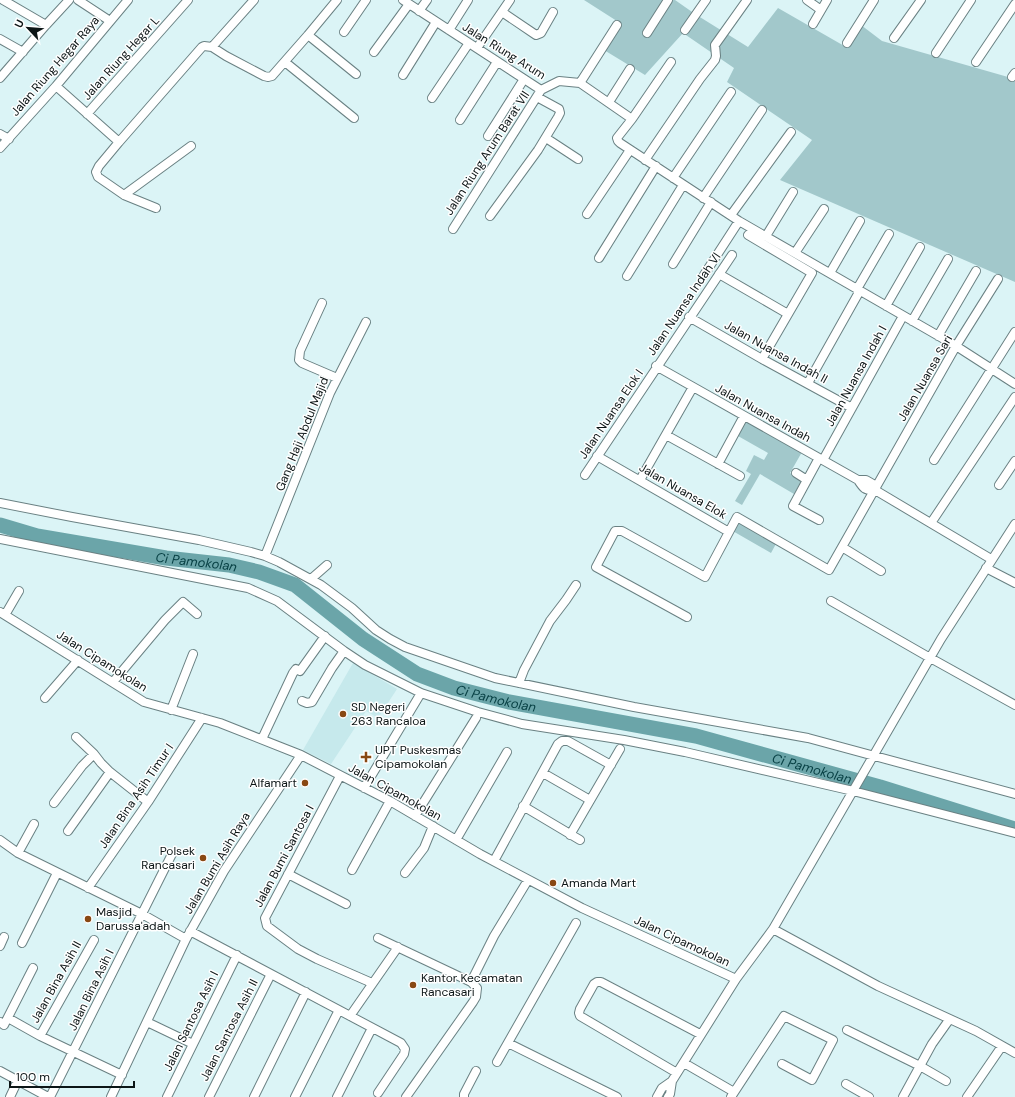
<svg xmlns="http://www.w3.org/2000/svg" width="1015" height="1097" font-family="'DM Sans',sans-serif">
  <rect width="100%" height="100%" fill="#dbf4f6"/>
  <!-- built -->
  <path fill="#c6e9ec" d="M 353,663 L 397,689 L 378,718 L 366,711 L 331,764 L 303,750 Z"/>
  <!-- green -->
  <path fill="#a2c8cb" d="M 584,0 L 675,0 L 695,14 L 748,47 L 778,8 L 846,47 L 861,25 L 882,41 L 1015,79 L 1015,282 L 780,180 L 812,140 L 727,82 L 734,68 L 683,33 L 645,75 L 604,50 L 620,23 Z
    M 746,420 L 802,452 L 790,473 L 802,480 L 794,494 L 760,474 L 742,505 L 735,501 L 751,474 L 746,471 L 754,455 L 764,460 L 768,453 L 738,436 Z
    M 737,520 L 777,542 L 771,553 L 731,530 Z"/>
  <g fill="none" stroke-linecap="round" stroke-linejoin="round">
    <!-- river -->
    <path stroke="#6ba5a9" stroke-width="15" id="s1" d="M 0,525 L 37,536 L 166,558 L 229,565 L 259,572 L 295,585 L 363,639 L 417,674 L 454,688 L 509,702 L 696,736 L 880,787 L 1015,829"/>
    <defs>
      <path id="minor" d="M 3,0 L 46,25
        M 78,0 L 110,21
        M 403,0 L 541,90 L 559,81 L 580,83 L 632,119 L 617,138 L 618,141 L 620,143 L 739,221 L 956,346 L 1015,384
        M 807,0 L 821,10
        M 419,11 L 427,0
        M 502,12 L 536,35 L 541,33 L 553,12
        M 813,24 L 827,0
        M 449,30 L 468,0
        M 685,30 L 706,0
        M 344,32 L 366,0
        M 647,33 L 668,0
        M 308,35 L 356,74
        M 894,38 L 921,0
        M 0,39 L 23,52
        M 847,43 L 874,0
        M 212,47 L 254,0
        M 477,48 L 510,0
        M 374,52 L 409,4
        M 936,53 L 971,0
        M 285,62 L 354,118
        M 976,62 L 1015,4
        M 403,75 L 436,22
        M 1012,77 L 1015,73
        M 0,78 L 46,25 L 69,0
        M 580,83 L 617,25
        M 56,86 L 119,142 L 99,166 L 96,172 L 98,177 L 124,195 L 156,208
        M 432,98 L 469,43
        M 609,102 L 630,69
        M 87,114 L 188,0
        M 632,119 L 671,62
        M 460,120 L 497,62
        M 0,134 L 9,139
        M 488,136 L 524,79
        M 546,138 L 578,159
        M 119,142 L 202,47 L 204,46 L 212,47 L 226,56 L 264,76 L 268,77 L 272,76 L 308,35 L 337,0
        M 0,148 L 56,86 L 128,0
        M 645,160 L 700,79 L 715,60 L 716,56 L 715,45 L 747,0
        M 673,178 L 731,92
        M 124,195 L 191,146
        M 703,198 L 762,110
        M 587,214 L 630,150
        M 731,215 L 791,132
        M 490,216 L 538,150 L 558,117 L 560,113 L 559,109 L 537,97
        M 453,229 L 541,90
        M 748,235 L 812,273 L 762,359
        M 766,236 L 793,192
        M 795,253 L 824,209
        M 599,258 L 656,166
        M 673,264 L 711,202
        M 830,273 L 860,221
        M 719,274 L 788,314
        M 704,275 L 739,221
        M 627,276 L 683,185
        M 322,303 L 300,351 L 299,360 L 302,363 L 337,378
        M 886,306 L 920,247
        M 689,317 L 762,359 L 852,408
        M 912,321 L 948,259
        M 938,336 L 976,271
        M 656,366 L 858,480 L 866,480 L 873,484 L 875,490
        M 808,383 L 858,294 L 857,289 L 889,234
        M 666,435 L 740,476
        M 597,456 L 729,532 L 737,517 L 829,570 L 956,346 L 998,279
        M 819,458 L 793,506 L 819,520
        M 823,460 L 903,316
        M 934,460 L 1015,332
        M 718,464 L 744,416
        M 796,473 L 807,480
        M 585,475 L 732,255
        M 640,480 L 693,387
        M 858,480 C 863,488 865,491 875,490
        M 999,485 L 1015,461
        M 875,490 L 991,559
        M 0,503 L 72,517 L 199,540 L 251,552 L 265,556 L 279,562 L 321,585 L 352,608 L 376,630 L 390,639 L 405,647 L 495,678 L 634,707 L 808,738 L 1015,794
        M 931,523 L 1015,397
        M 0,539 L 248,588 L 277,601 L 344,651 L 365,665 L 421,693 L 478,712 L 522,724 L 624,740 L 685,752 L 853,791 L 1015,833
        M 842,547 L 881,571
        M 265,556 L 330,393 L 366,322
        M 986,568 L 1015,583
        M 311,579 L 327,565
        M 831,601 L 925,655 L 1015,705
        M 0,612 L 144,702 L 220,723 L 301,755 L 390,801 L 480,854 L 582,908 L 736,979
        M 5,615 L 19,591
        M 687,617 L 596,567 L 615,531 L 622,531 L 705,577 L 729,532
        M 113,682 L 165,620 L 183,602 L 197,614
        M 519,683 L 524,670 L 550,621 L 566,600 L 576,585
        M 45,698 L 78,660
        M 302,701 L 307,703 L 312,702 L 332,668 L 344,651
        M 171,710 L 193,654
        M 76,737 L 94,754
        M 262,739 L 293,673 L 296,669 L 300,671 L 325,636
        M 543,773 L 590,800
        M 340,776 L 265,918 L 267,926 L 298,949 L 317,959 L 372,983
        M 364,788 L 421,693
        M 54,803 L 82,766 L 94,754 L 101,763 L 110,772 L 148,802
        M 523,806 L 580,840
        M 415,816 L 476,718
        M 68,831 L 110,772
        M 570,835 L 620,749
        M 0,840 L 18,853 L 142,914 L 186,939
        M 456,840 L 507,752
        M 18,853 L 34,824
        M 494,861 L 558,744 L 562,741 L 568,741 L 611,765
        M 352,870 L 390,801
        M 405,873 L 424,848 L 433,826
        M 288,874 L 346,904
        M 88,888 L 148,802 L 202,718
        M 773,929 L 878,986 L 976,1031 L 1015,1053
        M 190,931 L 401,1043 L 405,1049 L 404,1054 L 378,1093
        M 378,938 L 471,982 L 477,988 L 476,997 L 473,1002 L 406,1097
        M 22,943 L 57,873
        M 0,946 L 4,937
        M 471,982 L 494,936 L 528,880
        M 350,1016 L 398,947
        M 8,1018 L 40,1036 L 122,1075
        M 0,1022 L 4,1025 L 33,968
        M 147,1022 L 193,1044
        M 847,1030 L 920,1066 L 946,1081
        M 40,1036 L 94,940
        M 508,1043 L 617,1097
        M 497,1062 L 576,923
        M 684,1063 L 734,1092
        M 0,1071 L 48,1097
        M 677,1073 L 580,1016 L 579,1013 L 580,1009 L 594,984 L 597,982 L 601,982 L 700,1034
        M 846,1084 L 869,1097
        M 10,1097 L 18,1080
        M 50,1097 L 172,854
        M 111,1097 L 186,939 L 224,871 L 301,755
        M 167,1097 L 237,955
        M 209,1097 L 271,974
        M 254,1097 L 306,992
        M 295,1097 L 339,1010
        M 337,1097 L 372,1028
        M 464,1097 L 464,1094 L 476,1071
        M 657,1097 L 662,1088 L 672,1081
        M 668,1097 L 670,1094 L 672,1081 L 736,979 L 773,929 L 941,639 L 1015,524
        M 731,1097 L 784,1016 L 833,1040 L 812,1080 L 782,1064
        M 903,1097 L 932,1044 L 949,1020
        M 967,1097 L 1002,1046"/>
    </defs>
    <!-- minor casing -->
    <use href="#minor" stroke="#6a8183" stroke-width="10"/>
    <!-- minor -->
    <use href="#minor" stroke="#fff" stroke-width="8"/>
  </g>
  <!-- markers -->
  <g fill="#894813" stroke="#fff" stroke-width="1.5">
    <circle cx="343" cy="714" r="4"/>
    <path d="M364 751h4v4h4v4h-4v4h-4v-4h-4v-4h4z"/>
    <circle cx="305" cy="783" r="4"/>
    <circle cx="203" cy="858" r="4"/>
    <circle cx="553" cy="883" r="4"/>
    <circle cx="88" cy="919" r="4"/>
    <circle cx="413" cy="985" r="4"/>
  </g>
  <g text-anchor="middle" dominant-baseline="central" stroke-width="3" stroke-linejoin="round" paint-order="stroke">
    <!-- street labels -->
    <g font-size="12" fill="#0c1516" stroke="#fff">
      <text transform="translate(504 51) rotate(32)">Jalan Riung Arum</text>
      <text transform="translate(121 58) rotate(-48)">Jalan Riung Hegar L</text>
      <text transform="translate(55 66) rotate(-49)">Jalan Riung Hegar Raya</text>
      <text transform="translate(487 153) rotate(-57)">Jalan Riung Arum Barat VII</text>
      <text transform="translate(684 304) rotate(-56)">Jalan Nuansa Indah VI</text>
      <text transform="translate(776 352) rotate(29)">Jalan Nuansa Indah II</text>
      <text transform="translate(856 376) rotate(-61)">Jalan Nuansa Indah I</text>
      <text transform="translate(925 378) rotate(-60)">Jalan Nuansa Sari</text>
      <text transform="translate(763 413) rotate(29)">Jalan Nuansa Indah</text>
      <text transform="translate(611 414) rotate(-56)">Jalan Nuansa Elok I</text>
      <text transform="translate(302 434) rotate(-68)">Gang Haji Abdul Majid</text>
      <text transform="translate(683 491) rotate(30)">Jalan Nuansa Elok</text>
      <text transform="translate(102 661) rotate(32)">Jalan Cipamokolan</text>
      <text transform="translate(395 792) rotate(29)">Jalan Cipamokolan</text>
      <text transform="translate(136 796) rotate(-56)">Jalan Bina Asih Timur I</text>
      <text transform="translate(284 856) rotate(-62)">Jalan Bumi Santosa I</text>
      <text transform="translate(217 863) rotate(-59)">Jalan Bumi Asih Raya</text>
      <text transform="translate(682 941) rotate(25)">Jalan Cipamokolan</text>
      <text transform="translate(56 982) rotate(-61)">Jalan Bina Asih II</text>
      <text transform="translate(91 990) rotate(-64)">Jalan Bina Asih I</text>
      <text transform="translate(191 1021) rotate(-64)">Jalan Santosa Asih I</text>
      <text transform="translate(229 1030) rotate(-63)">Jalan Santosa Asih II</text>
    </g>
    <!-- poi labels -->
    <g font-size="12" fill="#0c1516" stroke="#fff" text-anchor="start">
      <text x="351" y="707">SD Negeri<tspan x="351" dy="14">263 Rancaloa</tspan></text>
      <text x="375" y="750">UPT Puskesmas<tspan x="375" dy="14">Cipamokolan</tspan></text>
      <text x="297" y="783" text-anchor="end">Alfamart</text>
      <text x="195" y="851" text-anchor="end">Polsek<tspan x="195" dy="14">Rancasari</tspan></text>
      <text x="561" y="883">Amanda Mart</text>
      <text x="96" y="912">Masjid<tspan x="96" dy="14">Darussa'adah</tspan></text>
      <text x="421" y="978">Kantor Kecamatan<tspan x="421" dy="14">Rancasari</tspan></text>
    </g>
    <!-- water labels -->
    <g font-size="13" font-style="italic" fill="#084145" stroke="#fff">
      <text stroke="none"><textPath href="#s1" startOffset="200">Ci Pamokolan</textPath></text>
      <text stroke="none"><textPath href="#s1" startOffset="536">Ci Pamokolan</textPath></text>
      <text stroke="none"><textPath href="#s1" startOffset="860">Ci Pamokolan</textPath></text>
    </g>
  </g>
  <!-- north arrow -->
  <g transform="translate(28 28) rotate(296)" stroke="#ffffff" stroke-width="3" paint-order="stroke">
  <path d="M0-3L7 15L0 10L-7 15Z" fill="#0c1516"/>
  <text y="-6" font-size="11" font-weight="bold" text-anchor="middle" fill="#0c1516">U</text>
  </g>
  <!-- scale -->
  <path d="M10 1081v6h124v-6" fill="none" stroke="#0c1516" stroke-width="2"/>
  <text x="16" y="1081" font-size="12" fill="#0c1516" stroke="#ffffff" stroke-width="3" paint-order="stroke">100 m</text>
</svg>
